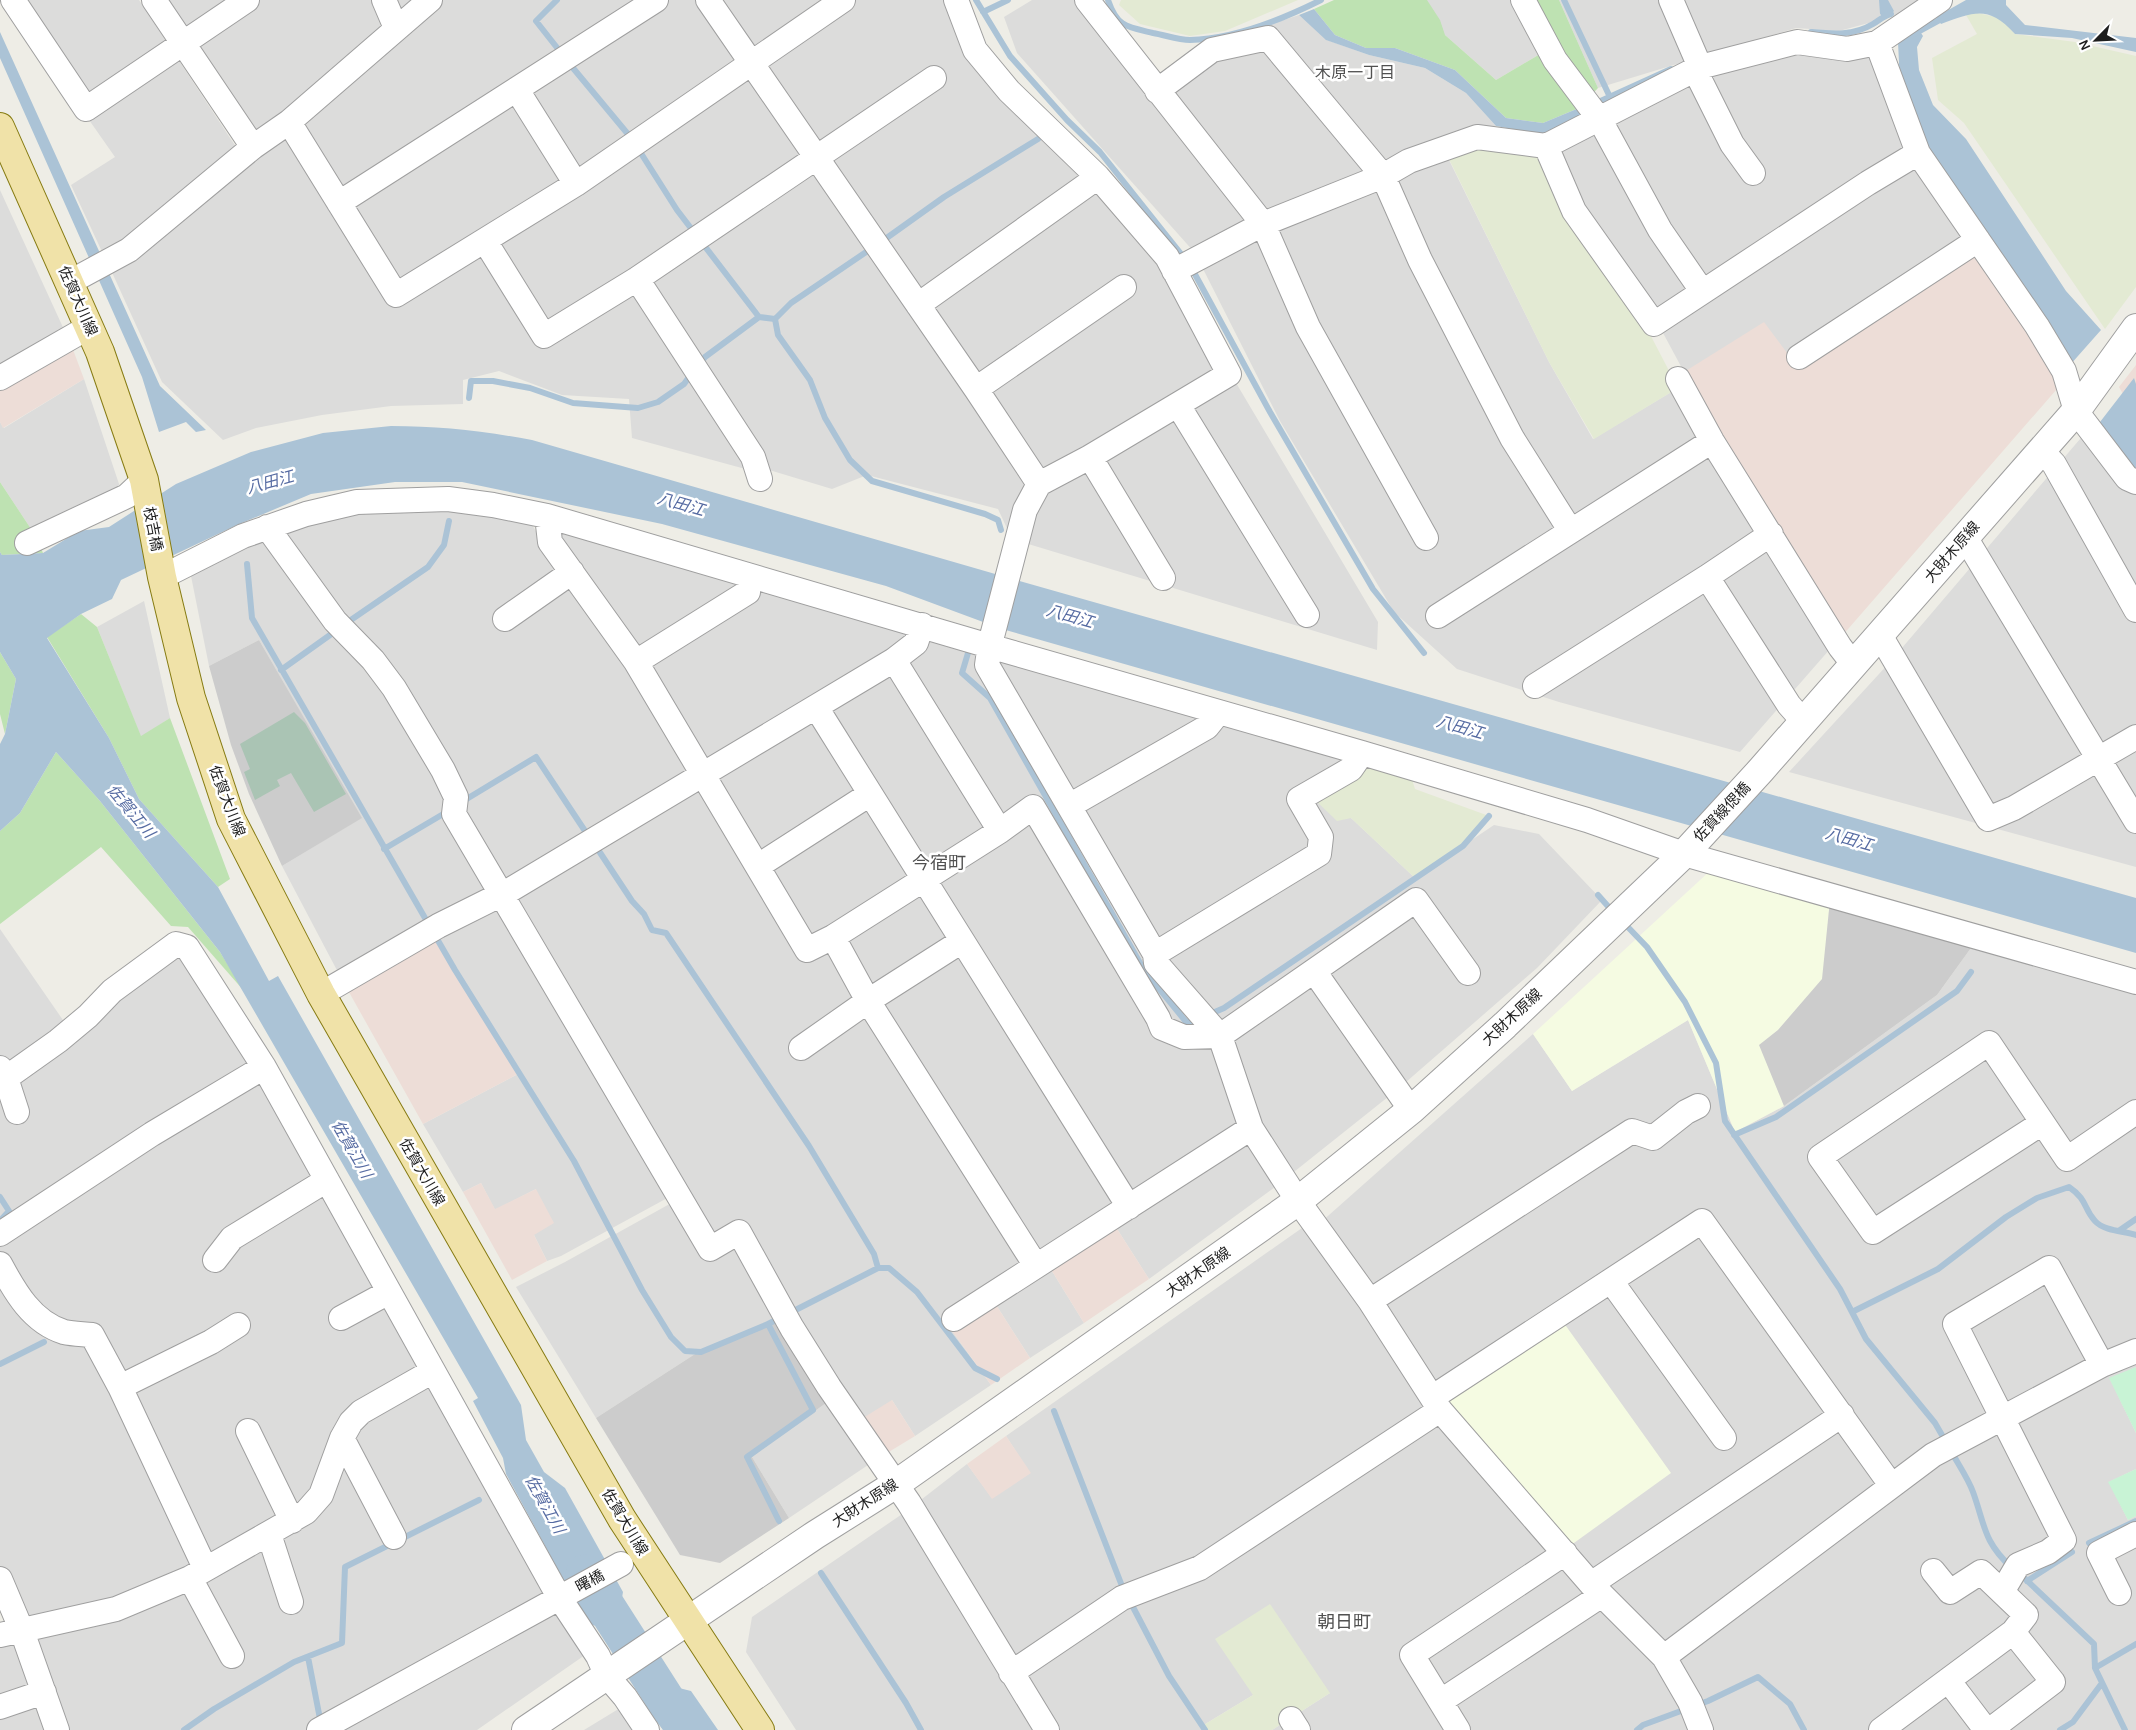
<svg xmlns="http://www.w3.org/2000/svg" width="2136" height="1730" font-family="Karla,'Noto Sans JP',sans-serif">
  <rect width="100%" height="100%" fill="#eeede6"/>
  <!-- residential -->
  <path fill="#dcdcdb" d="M 5,0 L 139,0 L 238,150 L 104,256 L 71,185 L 115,157 Z
    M 160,0 L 426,0 L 254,141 Z
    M 440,0 L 952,0 L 973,54 L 1166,265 L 1378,622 L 1377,650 L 1012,539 L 998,509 L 867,475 L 832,489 L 766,469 L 638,275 L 544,330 L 488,236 L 398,291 L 295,124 Z
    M 1032,0 L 1094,0 L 1160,83 L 1211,44 L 1299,15 L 1327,40 L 1369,55 L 1425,68 L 1466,93 L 1496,126 L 1476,141 L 1446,154 L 1549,362 L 1593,439 L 1678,388 L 1830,649 L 1740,752 L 1559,702 L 1457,669 L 1394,612 L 1280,421 L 1195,253 L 1017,53 L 1004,17 Z
    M 1372,0 L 1527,0 L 1552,47 L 1496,80 L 1445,35 Z
    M 1559,0 L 1927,0 L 1898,21 L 1888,5 L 1876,21 L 1839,31 L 1796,28 L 1598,88 Z
    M 1798,44 L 1872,47 L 1976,250 L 1796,365 L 1684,372 L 1655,318 L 1576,207 L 1551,149 L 1700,73 Z
    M 288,132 L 394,306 L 483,251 L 542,344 L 635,286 L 749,470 L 632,438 L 629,399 L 562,395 L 499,371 L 463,380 L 463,404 L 391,406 L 322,415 L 256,428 L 223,440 L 162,382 L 110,268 Z
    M 0,190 L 72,347 L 0,391 Z
    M 84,379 L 122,493 L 35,535 L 0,482 L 0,422 L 4,428 Z
    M 2086,432 L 2136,485 L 2136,867 L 1789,772 L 1890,662 Z
    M 449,504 L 527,517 L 544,544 L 575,527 L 908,626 L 907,640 L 689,779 L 488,895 L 340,976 L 282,866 L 361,818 L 259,640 L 209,666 L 190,571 L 309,517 Z
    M 144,601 L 170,718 L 141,737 L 97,627 Z
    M 923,635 L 1345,759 L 1351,818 L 1415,878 L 1494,825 L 1539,834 L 1602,900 L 1537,968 L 1398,1089 L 1275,1187 L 1149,1279 L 1112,1221 L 1047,1263 L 1084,1323 L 1030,1358 L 991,1297 L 948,1325 L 991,1385 L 915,1436 L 892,1400 L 874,1461 L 789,1518 L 752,1457 L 826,1403 L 741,1225 L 711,1242 L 506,898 L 714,774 Z
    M 501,906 L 671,1196 L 561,1256 L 547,1261 L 534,1235 L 536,1189 L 495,1210 L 481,1183 L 463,1192 L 423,1124 L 518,1074 L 432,935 Z
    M 0,929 L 65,1023 L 174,937 L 265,1079 L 585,1655 L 477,1730 L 63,1730 L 0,1569 Z
    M 1976,941 L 2136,986 L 2136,1367 L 2110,1379 L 2136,1433 L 2136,1469 L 2109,1482 L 2128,1520 L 2136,1516 L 2136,1730 L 1272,1730 L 1330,1693 L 1253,1695 L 1202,1726 L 1205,1730 L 796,1730 L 746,1652 L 752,1617 L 908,1510 L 967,1464 L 992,1498 L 1030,1473 L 1006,1436 L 1302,1228 L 1311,1225 L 1434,1391 L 1320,1223 L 1533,1034 L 1572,1091 L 1688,1020 L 1735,1132 L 1784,1106 L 1937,995 Z
    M 675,1201 L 708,1257 L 738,1245 L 776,1320 L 695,1354 L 596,1418 L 516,1287 L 565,1262 Z
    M 8,1627 L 48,1730 L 0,1730 L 0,1628 Z
    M 625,1705 L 642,1730 L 584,1730 Z"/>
  <!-- commercial -->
  <path fill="#edddd7" d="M 1976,250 L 2063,382 L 1842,636 L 1684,372 L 1764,322 L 1796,365 Z
    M 72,347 L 84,379 L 3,428 L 0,422 L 0,391 Z
    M 2136,365 L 2136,417 L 2119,387 Z
    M 432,935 L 518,1074 L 423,1124 L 345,985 Z
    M 481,1183 L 495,1209 L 536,1189 L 554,1223 L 534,1235 L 547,1261 L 512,1280 L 463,1192 Z
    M 1112,1221 L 1149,1279 L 1084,1323 L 1047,1263 Z
    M 991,1297 L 1030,1358 L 991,1385 L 948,1325 Z
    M 892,1400 L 915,1436 L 874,1461 L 850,1426 Z
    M 1006,1436 L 1031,1473 L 992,1499 L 967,1464 Z"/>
  <!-- education -->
  <path fill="#f5fbe2" d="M 1711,870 L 1830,900 L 1823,979 L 1778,1030 L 1760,1045 L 1784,1106 L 1735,1132 L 1688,1020 L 1572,1091 L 1533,1034 Z
    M 1561,1319 L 1671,1473 L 1567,1548 L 1438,1401 Z"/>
  <!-- religious -->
  <path fill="#ccc" d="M 259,640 L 362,818 L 282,866 L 249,794 L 231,745 L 209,666 Z
    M 1830,900 L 1976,941 L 1937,995 L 1784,1106 L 1759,1045 L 1778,1030 L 1822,979 Z
    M 776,1320 L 826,1403 L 752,1457 L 789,1518 L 720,1563 L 680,1555 L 596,1418 L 695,1354 Z"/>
  <!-- farmland -->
  <path fill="#e3ead3" d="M 1121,0 L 1298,0 L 1225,31 L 1190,36 L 1140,24 L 1119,5 Z
    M 1973,12 L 2001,18 L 2015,34 L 2075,42 L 2136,56 L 2136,287 L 2105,329 L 1964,123 L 1938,100 L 1932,58 L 1977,34 L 1966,15 Z
    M 1476,141 L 1542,153 L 1641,317 L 1678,388 L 1594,439 L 1549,362 L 1446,153 Z
    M 1363,762 L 1411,776 L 1415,789 L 1489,816 L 1463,846 L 1415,878 L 1351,818 L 1337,821 L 1312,797 Z
    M 1270,1604 L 1330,1693 L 1272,1730 L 1205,1730 L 1202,1726 L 1253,1695 L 1215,1639 Z"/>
  <!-- grass -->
  <path fill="#bee2b2" d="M 1334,0 L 1427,0 L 1440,20 L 1445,35 L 1496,80 L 1552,47 L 1527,0 L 1559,0 L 1598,88 L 1579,108 L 1543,123 L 1506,118 L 1455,70 L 1395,48 L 1366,48 L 1335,35 L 1314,9 Z
    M 0,482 L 35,535 L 43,553 L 2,555 L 0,552 Z
    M 81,614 L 97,627 L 141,736 L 170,718 L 230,879 L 218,887 L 139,799 L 109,738 L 47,637 Z
    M 0,652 L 16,679 L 5,734 L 0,714 Z
    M 56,752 L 100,801 L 220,952 L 244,991 L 188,927 L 171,926 L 101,847 L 0,924 L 0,831 L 20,813 Z"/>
  <!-- cemetery -->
  <path fill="#aac4b4" d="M 294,712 L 305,723 L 346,794 L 314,812 L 291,773 L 277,780 L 280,786 L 255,800 L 244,772 L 250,769 L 240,744 Z"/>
  <!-- park -->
  <path fill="#c8f3d5" d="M 2136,1367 L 2136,1433 L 2109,1378 Z
    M 2136,1469 L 2136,1516 L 2128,1520 L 2108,1482 Z"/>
  <!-- water -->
  <path fill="#abc3d6" d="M 1879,0 L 1888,0 L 1894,11 L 1886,19 L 1880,14 Z
    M 1966,0 L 2006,0 L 2006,5 L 2025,25 L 2136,38 L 2136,52 L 2072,38 L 2015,34 C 1988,5 1975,12 1941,24 L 1936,17 Z
    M 1314,9 L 1335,35 L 1366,48 L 1395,48 L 1455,70 L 1506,118 L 1543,123 L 1579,108 L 1584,112 L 1570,124 L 1540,134 L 1496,126 L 1466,93 L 1425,68 L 1369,55 L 1326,40 L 1299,15 Z
    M 1917,27 L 1923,36 L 1917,47 L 1919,70 L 1933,105 L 1966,139 L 2066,291 L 2101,330 L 2070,365 L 1939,167 L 1912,115 L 1900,84 L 1898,42 Z
    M 0,32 L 160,386 L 206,430 L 196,432 L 186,422 L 159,432 L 142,377 L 0,58 Z
    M 2134,378 L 2136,384 L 2136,471 L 2109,444 L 2100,422 Z
    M 391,426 C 439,426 484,431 532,440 L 1016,580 L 2136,898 L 2136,953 L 1002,629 L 886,586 L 662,524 L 462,482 L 395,482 L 311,494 L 237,525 L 121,580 L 112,599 L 81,614 L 47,638 L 109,738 L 139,799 L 218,887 L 269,981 L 278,976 L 521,1405 L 526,1440 L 544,1472 L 565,1488 L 623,1592 L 619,1615 L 599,1627 L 587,1623 L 506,1474 L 503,1458 L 473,1401 L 478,1398 L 220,952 L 100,801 L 56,752 L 20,813 L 0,831 L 0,744 L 5,734 L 16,679 L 0,652 L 0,552 L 2,555 L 43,553 L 79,531 L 109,527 L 176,484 L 251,452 L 323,433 Z
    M 671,1686 L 691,1691 L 718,1730 L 663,1730 L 644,1701 Z"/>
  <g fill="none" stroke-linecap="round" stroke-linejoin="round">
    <!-- stream -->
    <path stroke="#abc3d6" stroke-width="6" d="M 557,0 L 536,21 L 562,54
      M 976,0 L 1010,56 L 1067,120 L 1100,152 L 1185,259
      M 1108,0 C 1117,27 1127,27 1153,33 C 1165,35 1178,40 1190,40 C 1233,39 1283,19 1321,0
      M 1564,0 L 1609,95
      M 983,12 L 1008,0
      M 1811,32 C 1833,34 1853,36 1873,24 C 1880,20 1883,16 1891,14
      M 1912,35 L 1945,17
      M 568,62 L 632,139
      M 1594,104 L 1671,69
      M 637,147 L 677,210 L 759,317
      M 881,242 L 944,197 L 1038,139
      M 1191,267 L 1270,412 L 1373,589 L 1424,653
      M 775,319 L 778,335 L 810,380 L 825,418 L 850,460 L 872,481 L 985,514 L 998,520 L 1001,530
      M 775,319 L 791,303 L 872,248
      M 699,365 L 705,357 L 759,317 L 775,319
      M 469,398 L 471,381 L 493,381 L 530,388 L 573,403 L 638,408 L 658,402 L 684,384 L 692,373
      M 247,564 L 252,618 L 455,970 L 574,1161 L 642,1290 L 671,1337 L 685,1351 L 701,1352 L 768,1324 L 878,1268 L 889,1268 L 917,1292 L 975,1368 L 997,1379
      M 345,624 L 428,567 L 444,545 L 449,521
      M 968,653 L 962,673 L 990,698 L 1144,970 L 1187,1023 L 1198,1018
      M 281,670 L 337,630
      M 460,803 L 536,757 L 589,837
      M 595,845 L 632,901 L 644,914 L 652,930 L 666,933 L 809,1146 L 874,1254 L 878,1268
      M 384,849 L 450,810
      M 1598,895 L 1614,913
      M 1623,922 L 1647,947 L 1685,1002 L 1716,1063 L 1725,1121 L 1840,1289 L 1866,1339 L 1935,1423 L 1946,1442
      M 1208,1015 L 1224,1008 L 1463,846 L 1489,816
      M 1734,1135 L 1776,1117 L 1957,991 L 1971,972
      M 0,1197 L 9,1211 L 0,1221
      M 2120,1230 L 2136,1219
      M 1852,1312 L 1938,1269 L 2006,1217 L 2037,1198 L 2069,1187 C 2088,1200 2083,1208 2095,1221 C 2104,1231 2124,1231 2136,1235
      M 768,1324 L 813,1410 L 747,1457 L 779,1521
      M 0,1364 L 44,1342
      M 1054,1411 L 1122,1586 L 1169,1676 L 1205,1730
      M 1951,1451 C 1958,1464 1968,1478 1973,1492 C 1985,1525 1983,1541 2011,1567
      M 2089,1543 L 2136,1521
      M 821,1573 L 906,1703 L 921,1730
      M 2019,1573 L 2094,1644 L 2095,1668 L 2125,1730
      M 2027,1581 L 2072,1552
      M 308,1657 L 321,1724
      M 2095,1668 L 2136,1644
      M 184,1730 L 214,1709 L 294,1662 L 342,1643 L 345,1567 L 479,1500
      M 1637,1730 L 1643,1725 L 1708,1701 L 1758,1677 L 1790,1704 L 1804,1730
      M 2060,1730 L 2073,1722 L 2102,1683"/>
    <!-- river -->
    <path stroke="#abc3d6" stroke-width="39" d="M 585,1574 L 670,1707 L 688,1730"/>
    <defs>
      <path id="minor" d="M 13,0 L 86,109 L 247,0
        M 154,0 L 253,147
        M 384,0 L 396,28
        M 708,0 L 976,389 L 1039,484 L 1025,510 L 990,644 L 987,665 L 1155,954 L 1156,963 L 1220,1036 L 1251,1128 L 1298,1201 L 1370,1301 L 1440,1410 L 1591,1584 L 1664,1657 L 1690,1702 L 1701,1730
        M 956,0 L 975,50 L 1009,91 L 1098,177 L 1167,257 L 1229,374 L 1090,457 L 1039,484
        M 1087,0 L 1263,224 L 1308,327 L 1426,538
        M 1523,0 L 1555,60 L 1600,120 L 1660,230 L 1702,291
        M 1671,0 L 1700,67 L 1700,80 L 1732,144 L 1753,173
        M 1877,43 L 1918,153 L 2037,326 L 2064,371 L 2076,411 L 2127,478 L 2136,482
        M 517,90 L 576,184
        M 1157,91 L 1212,50 L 1268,38 L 1383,176 L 1420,260 L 1512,438 L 1570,530
        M 289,122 L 396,295 L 576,184 L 843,0
        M 1546,146 L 1574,211 L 1654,324 L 1868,183 L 1918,153
        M 339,203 L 656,0
        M 485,241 L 544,336 L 637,279 L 934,78
        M 1174,271 L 1263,224 L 1383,176 L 1409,161 L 1477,137 L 1546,146 L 1700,67 L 1797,42 L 1847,49 L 1877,43 L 1940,0
        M 637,279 L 753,457 L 760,479
        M 70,282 L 129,250 L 253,147 L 289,122 L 430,0
        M 918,305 L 1098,177
        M 1799,357 L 1978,240
        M 0,378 L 89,327
        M 1678,379 L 1712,441 L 1840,647 L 1854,665
        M 976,389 L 1124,287
        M 1178,405 L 1307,615
        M 2041,450 L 2054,464 L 2136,610
        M 1090,457 L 1163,578
        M 547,516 L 550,542 L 636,662 L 807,950 L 833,937 L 1000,831 L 1033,807 L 1158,1018 L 1162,1028 L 1184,1037 L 1220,1036 L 1416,900 L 1468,973
        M 267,527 L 335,621 L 373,660 L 394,688 L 443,770 L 456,797 L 454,814 L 710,1249 L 739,1232 L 792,1328 L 829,1387 L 909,1503 L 1047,1730
        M 1965,537 L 2136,821
        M 27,543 L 127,496 L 144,480
        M 162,577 L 243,536 L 306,514 L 357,502 L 448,499 L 493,505 L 547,516 L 1003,650 L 1362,753 L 1587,820 L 1684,854 L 2136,982
        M 1707,577 L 1789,705 L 1804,722
        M 1438,616 L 1712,441
        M 505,619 L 572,572
        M 1880,635 L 1988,819 L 2014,808 L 2136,737
        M 894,660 L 1000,831
        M 636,662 L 748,592
        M 1535,686 L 1707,577 L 1771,534
        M 816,707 L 1129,1207
        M 1069,806 L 1207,727 L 1219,712
        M 758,866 L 870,794
        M 833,937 L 868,1001 L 1036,1266
        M 1155,954 L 1319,854 L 1321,837 L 1299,799 L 1351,769 L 1362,753
        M 1314,971 L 1411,1110
        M 321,994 L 438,926 L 510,890 L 894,660 L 916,643 L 922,625
        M 801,1048 L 868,1001 L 962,941
        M 0,1068 L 6,1078 L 17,1112
        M 6,1078 L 58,1041 L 88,1016 L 112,991 L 176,944 L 187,947 L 264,1067 L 559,1597 L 598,1656 L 607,1676 L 625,1697 L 647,1730
        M 2042,1123 L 1873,1232 L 1820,1157 L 1989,1043 L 2067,1159 L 2136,1112
        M 0,1234 L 152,1134 L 264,1067
        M 215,1260 L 232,1238 L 327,1180
        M 0,1264 C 15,1292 32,1322 64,1332 C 73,1334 83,1334 92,1335 L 120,1387 L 205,1568
        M 1611,1281 L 1724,1438
        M 1370,1301 L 1632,1131 L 1653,1138 L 1686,1112 L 1698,1106
        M 341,1318 L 389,1292
        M 954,1319 L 1251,1128
        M 120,1387 L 211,1342 L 238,1325
        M 1433,1397 L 1702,1221 L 1891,1485
        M 248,1431 L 292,1521
        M 342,1438 L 394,1537
        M 269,1534 L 291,1602
        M 190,1578 L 232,1656
        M 0,1579 L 22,1631 L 57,1730
        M 1591,1584 L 1842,1415
        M 2002,1592 L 2018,1565 L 2048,1552 L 2064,1540 L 1955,1324 L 2049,1268 L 2102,1365
        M 2119,1593 L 2099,1553 L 2136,1534
        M 0,1635 L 116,1609 L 190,1578 L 306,1512 L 321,1495 L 342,1438 L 351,1422 L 361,1412 L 433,1371
        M 1664,1657 L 1933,1455 L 2102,1365 L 2136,1351
        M 1011,1673 L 1122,1598 L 1200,1568 L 1440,1410
        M 1948,1680 L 1986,1730
        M 1441,1701 L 1602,1595
        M 0,1707 L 44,1692
        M 1291,1719 L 1298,1730
        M 319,1730 L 621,1564
        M 1458,1730 L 1412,1655 L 1565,1553
        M 1881,1730 L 2013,1632 L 2026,1615 L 1981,1572 L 1950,1592 L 1933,1571
        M 1990,1730 L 2053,1682 L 2013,1632"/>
      <path id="tertiary" d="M 526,1730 L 815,1535 L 896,1484 L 1298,1201 L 1411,1110 L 1505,1025 L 1684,854 L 1761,770 L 2076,411 L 2136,328"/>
      <path id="primary" d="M 0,127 L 100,352 L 144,480 L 162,577 L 191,698 L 231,819 L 321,994 L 622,1519 L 760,1730"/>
    </defs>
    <!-- minor casing -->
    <use href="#minor" stroke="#9f9f9f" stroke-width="26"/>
    <!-- tertiary casing -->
    <use href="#tertiary" stroke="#9f9f9f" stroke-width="30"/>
    <!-- primary casing -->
    <use href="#primary" stroke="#867b12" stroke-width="30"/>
    <!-- minor -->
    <use href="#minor" stroke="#fff" stroke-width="24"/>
    <!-- tertiary -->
    <use href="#tertiary" stroke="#fff" stroke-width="28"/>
    <!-- primary -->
    <use href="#primary" stroke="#f0e2a8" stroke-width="28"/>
  </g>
  <g text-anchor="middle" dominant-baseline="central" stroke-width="5" stroke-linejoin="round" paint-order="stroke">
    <!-- street labels -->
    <g font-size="15" fill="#1e1e1e" stroke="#fff">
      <text transform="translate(78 301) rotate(66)">佐賀大川線</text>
      <text transform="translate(153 529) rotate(79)">枝吉橋</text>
      <text transform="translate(1952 552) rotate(-49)">大財木原線</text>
      <text transform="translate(227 801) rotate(69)">佐賀大川線</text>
      <text transform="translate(1722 812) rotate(-47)">佐賀線偲橋</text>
      <text transform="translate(1512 1017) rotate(-43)">大財木原線</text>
      <text transform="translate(422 1172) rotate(60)">佐賀大川線</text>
      <text transform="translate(1198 1272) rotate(-35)">大財木原線</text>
      <text transform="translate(865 1503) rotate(-33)">大財木原線</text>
      <text transform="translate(625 1522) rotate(59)">佐賀大川線</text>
      <text transform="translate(590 1581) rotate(-28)">曙橋</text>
    </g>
    <!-- neighbourhood labels -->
    <g font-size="16" fill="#515151" stroke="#fff">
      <text x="1355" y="72">木原一丁目</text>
    </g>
    <!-- water labels -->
    <g font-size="16" font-style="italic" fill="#566ba2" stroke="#fff">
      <text transform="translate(270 482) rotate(-15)">八田江</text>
      <text transform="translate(681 504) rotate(16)">八田江</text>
      <text transform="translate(1070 616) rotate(16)">八田江</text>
      <text transform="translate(1460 727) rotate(16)">八田江</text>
      <text transform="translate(131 811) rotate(50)">佐賀江川</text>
      <text transform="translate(1849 839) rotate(16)">八田江</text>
      <text transform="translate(352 1149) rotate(60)">佐賀江川</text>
      <text transform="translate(545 1504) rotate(61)">佐賀江川</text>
    </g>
    <!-- quarter labels -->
    <g font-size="18" fill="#515151" stroke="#fff">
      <text x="939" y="863">今宿町</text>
      <text x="1344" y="1622">朝日町</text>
    </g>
  </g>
  <!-- north arrow -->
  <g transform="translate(2096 40) rotate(246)" stroke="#ffffff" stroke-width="4" paint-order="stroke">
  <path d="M0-4L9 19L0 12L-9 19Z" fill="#1e1e1e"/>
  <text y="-8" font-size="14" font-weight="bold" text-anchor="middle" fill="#1e1e1e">N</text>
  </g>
</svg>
